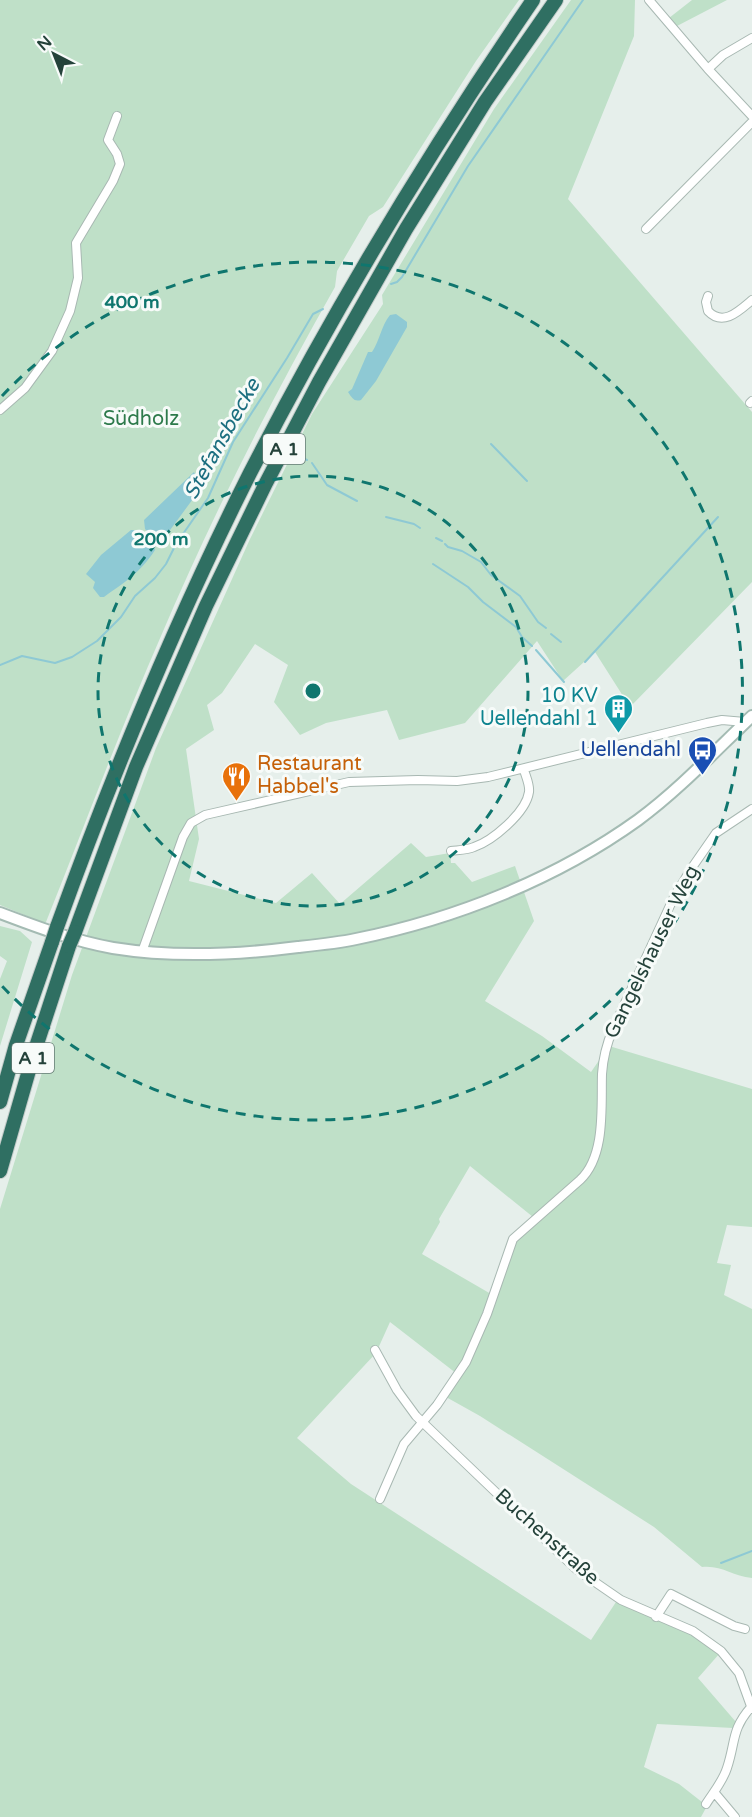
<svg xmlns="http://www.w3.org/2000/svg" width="752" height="1817" font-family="'Varela Round',sans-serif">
  <rect width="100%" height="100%" fill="#e6efeb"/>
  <!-- green -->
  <path fill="#bfe0c8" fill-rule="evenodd" d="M 0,0 L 519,0 L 476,61 L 383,207 L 369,216 L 337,271 L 335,287 C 271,400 212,516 161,636 C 120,730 84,827 46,922 L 44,923 L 0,905 L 0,412 L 26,389 L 51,350 L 24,388 L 0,407 Z
    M 571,0 L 635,0 L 634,36 L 568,199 L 752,412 L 752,582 L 630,707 L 595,652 L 563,681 L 537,641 L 465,723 L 399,740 L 387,710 L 326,723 L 300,735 L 274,702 L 288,665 L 255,644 L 222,693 L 207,705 L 214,730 L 186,749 L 199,839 L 189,881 L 276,903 L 312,873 L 340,904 L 411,843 L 426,857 L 450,853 L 451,863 L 455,863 L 472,882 L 515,866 L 534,921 L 485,1001 L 542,1036 L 591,1072 L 609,1046 L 752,1089 L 752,1227 L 727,1225 L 717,1263 L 731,1265 L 724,1295 L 752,1309 L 752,1578 C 732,1576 722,1565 702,1567 L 654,1527 L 480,1416 L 446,1397 L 461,1377 L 390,1322 L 376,1353 L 297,1438 L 351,1484 L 591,1640 L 616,1602 L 694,1636 L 720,1653 L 698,1678 L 736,1722 L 733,1728 L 657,1724 L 644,1767 L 679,1784 L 707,1806 L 701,1817 L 0,1817 L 0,1209 L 72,975 L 156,748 L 250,539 L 312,414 L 383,304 L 382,295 L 494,109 ZM 470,1166 L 533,1217 L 515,1240 L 491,1294 L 422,1254 L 440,1222 L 439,1219 Z
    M 692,0 L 727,0 L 677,26 L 669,18 Z
    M 0,926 L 20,931 L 32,942 L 0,1046 L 0,979 L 7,961 L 0,956 Z"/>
  <!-- water -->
  <path fill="#8ec9d4" d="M 396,314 L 407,322 L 407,327 L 376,381 L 361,400 C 354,402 352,398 348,392 L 352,389 L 368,352 L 372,352 C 380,340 381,326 390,315 Z
    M 194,472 L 201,488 L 162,541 L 157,541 L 145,529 L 144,520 Z
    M 131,530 C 143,529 152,539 155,550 C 140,573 126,581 104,597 L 100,597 L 93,588 L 95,582 L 86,574 L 101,555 Z"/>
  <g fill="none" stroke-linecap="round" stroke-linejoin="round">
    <!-- stream -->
    <path stroke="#8ec9d4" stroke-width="2" d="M 391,284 L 397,282 L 402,277 L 468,166 L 583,0
      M 491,444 L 527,481
      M 301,457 L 307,460
      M 312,463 L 327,485 L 357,501
      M 386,517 L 414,524 L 420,528
      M 436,538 L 442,541
      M 445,544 L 448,547 L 462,551 L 481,562 L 491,575 L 520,596 L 538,622 L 546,628
      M 433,564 L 468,587 L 483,602 L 516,627 L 522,637 L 532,646
      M 551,634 L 561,642
      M 536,650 L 564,682
      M 585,662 L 718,517
      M 0,665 L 22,656 L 55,663 L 72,657 L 97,641 L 121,617 L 135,596 L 155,578 L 166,564 L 176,544 L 208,498 L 233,442 L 287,358 L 313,314 L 323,309
      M 721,1563 L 752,1551"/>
    <defs>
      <path id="minor" d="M 649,0 L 708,69 L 752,116
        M 708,69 L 723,55 L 752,38
        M 646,229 L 752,122
        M 708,296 L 706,302 L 708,311 C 723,327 739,311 752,300
        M 750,403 L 752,401
        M 0,410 L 25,388 L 52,351 L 70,311 L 78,278 L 76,243 L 113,181 L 120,164 L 117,154 L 108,140 L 117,116
        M 451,851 C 459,850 467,850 474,847 C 492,841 526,813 529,792 C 530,785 526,777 524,770
        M 142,952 L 183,837 L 191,823 L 205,815 L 349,782 L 418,780 L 457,781 L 488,777 L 707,723 L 722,720 L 745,722
        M 375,1350 L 397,1390 L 416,1416 L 576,1569 L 621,1600 L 693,1631 L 721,1651 L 739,1673 L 752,1709
        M 380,1499 L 404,1444 L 437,1405 L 466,1362 L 487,1314 L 513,1239 L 580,1180 C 606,1156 601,1106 602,1074 C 603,1058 607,1043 613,1029 L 674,897 L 691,869 L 716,833 L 752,809
        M 656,1617 L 671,1594 L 734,1626 L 745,1629
        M 714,1792 L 735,1817
        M 706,1804 C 713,1793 723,1781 727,1768 C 736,1741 731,1730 751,1707"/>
      <path id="secondary" d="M 0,913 C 37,927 74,941 113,948 C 175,958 236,955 298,947 C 317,945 337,943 356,939 C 455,919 556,879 638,820 C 680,789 715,751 752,716"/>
      <path id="motorway" d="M 57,927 C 113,772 176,620 250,473 C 334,309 429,152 533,0
        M 75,932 L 136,767 L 206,606 L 266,483 L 319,382 L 406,229 L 485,102 L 556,0
        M 0,1102 L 16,1045 L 52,942
        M 0,1171 L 34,1053 L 69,946"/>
    </defs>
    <!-- minor casing -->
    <use href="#minor" stroke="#a8b8b2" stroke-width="10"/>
    <!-- secondary casing -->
    <use href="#secondary" stroke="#a4bbb3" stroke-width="14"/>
    <!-- motorway casing -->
    <use href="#motorway" stroke="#c2cac8" stroke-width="16"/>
    <!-- minor -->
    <use href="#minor" stroke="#fff" stroke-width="8"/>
    <!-- secondary -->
    <use href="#secondary" stroke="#fff" stroke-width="10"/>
    <!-- motorway -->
    <use href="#motorway" stroke="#2f6f62" stroke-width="14"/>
    <defs>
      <path id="motorway-bridge" d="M 52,942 L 57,927
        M 69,946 L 75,932"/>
    </defs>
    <!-- motorway-bridge casing -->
    <use href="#motorway-bridge" stroke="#c2cac8" stroke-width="16" stroke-linecap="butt"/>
    <!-- motorway-bridge -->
    <use href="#motorway-bridge" stroke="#2f6f62" stroke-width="14"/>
  </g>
  <!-- distance rings -->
  <g fill="none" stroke="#0f766e" stroke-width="3" stroke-dasharray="10 8">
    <circle cx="313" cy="691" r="215"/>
    <path d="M2 396A429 429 0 1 1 2 986"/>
  </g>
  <!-- icons -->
  <defs>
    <symbol id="building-pin" viewBox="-11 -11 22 30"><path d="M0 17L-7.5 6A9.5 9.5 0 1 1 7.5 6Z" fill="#0f9aa8" stroke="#f7fbf9"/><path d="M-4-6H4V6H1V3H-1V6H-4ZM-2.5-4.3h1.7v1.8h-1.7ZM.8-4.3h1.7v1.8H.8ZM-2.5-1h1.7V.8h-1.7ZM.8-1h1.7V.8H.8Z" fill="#fff"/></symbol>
    <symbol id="bus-pin" viewBox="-11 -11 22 30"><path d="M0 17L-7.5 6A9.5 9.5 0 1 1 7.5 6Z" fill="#1a4fb4" stroke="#f7fbf9"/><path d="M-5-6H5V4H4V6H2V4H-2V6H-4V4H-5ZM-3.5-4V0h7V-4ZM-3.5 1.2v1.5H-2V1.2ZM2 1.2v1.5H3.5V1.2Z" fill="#fff"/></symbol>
    <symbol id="restaurant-pin" viewBox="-11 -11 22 30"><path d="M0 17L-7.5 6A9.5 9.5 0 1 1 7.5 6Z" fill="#e8710a" stroke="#f7fbf9"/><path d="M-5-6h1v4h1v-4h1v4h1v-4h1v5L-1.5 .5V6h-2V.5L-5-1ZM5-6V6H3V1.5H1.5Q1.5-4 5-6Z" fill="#fff"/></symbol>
  </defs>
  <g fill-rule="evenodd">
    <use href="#building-pin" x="602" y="692" width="33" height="45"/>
    <use href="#bus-pin" x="686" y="734" width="33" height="45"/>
    <use href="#restaurant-pin" x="220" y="760" width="33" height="45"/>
  </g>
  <g text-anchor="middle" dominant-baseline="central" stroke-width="6" stroke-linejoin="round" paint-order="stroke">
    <!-- shield labels -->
    <g fill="#f7fbf9" stroke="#637a73" stroke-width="1.5">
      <rect x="263" y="434" width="42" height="30" rx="4.5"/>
      <rect x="12" y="1043" width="42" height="30" rx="4.5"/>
    </g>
    <g font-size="18" font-weight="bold" fill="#24423a">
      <text x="284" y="449">A 1</text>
      <text x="33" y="1058">A 1</text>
    </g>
    <!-- park labels -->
    <g font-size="20" fill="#2d7a4b" stroke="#f7fbf9">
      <text x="141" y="419">Südholz</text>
    </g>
    <!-- culture labels -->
    <g font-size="20" fill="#0d838f" stroke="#f7fbf9" text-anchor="end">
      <text x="598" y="696">10 KV<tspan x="598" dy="23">Uellendahl 1</tspan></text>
    </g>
    <!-- transit labels -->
    <g font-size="20" fill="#164399" stroke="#f7fbf9" text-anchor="end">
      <text x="681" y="750">Uellendahl</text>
    </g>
    <!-- food labels -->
    <g font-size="20" fill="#c56008" stroke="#f7fbf9" text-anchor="start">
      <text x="257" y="764">Restaurant<tspan x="257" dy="23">Habbel's</tspan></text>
    </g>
    <!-- street labels -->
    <g font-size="20" fill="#24423a" stroke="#f7fbf9">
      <text transform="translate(652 952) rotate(-64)">Gangelshauser Weg</text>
      <text transform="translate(547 1537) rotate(42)">Buchenstraße</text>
    </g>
    <!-- water labels -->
    <g font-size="21" font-style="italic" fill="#1c6f80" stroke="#f7fbf9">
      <text transform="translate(222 439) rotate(-61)">Stefansbecke</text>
    </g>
  </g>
  <circle cx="313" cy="691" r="9" fill="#0f766e" stroke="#f7fbf9" stroke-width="3"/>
  <g font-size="18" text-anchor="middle" font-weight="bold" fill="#0f766e" stroke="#f7fbf9" stroke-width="6" stroke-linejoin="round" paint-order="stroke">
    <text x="132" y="308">400 m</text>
    <text x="161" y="545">200 m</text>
  </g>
  <!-- north arrow -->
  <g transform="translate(54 54) rotate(318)" stroke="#f7fbf9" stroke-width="4.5" paint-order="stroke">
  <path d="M0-4.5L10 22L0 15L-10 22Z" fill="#24423a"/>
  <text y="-9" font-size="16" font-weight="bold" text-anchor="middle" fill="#24423a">N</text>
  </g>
</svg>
